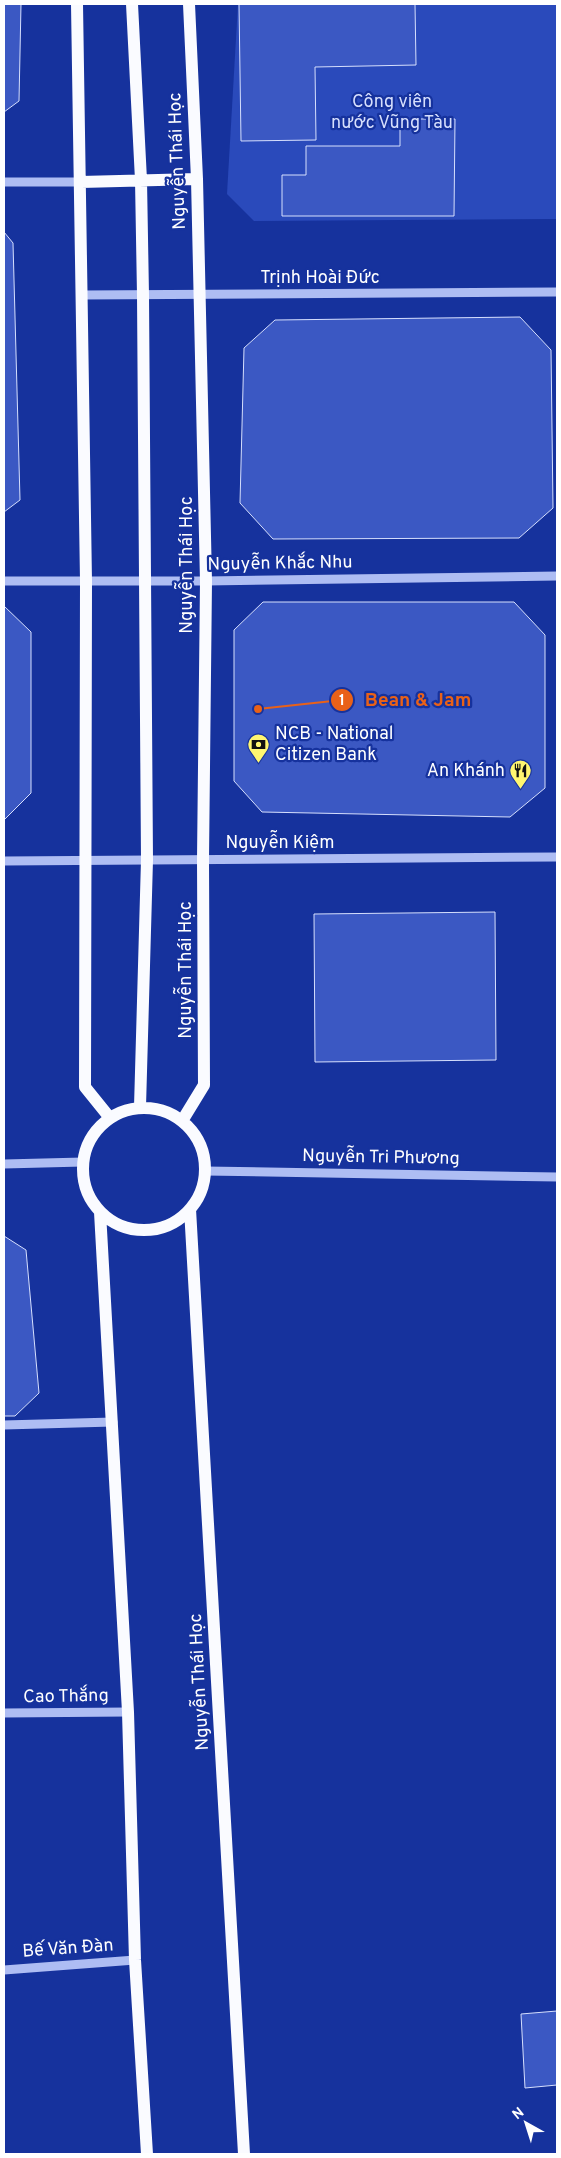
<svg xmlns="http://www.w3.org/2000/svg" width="561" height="2158" font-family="Overpass,sans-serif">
  <rect width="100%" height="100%" fill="#16329d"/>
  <!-- green -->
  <path fill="#2a4abb" d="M 238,4 L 557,4 L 557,219 L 254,221 L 227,194 Z"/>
  <!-- building -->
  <path fill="#3b58c3" stroke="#d6dffd" d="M 4,4 L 21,4 L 19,101 L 4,112 Z
    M 239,4 L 415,4 L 416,65 L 315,67 L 316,140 L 241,141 Z
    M 400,119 L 455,119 L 454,216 L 282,216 L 282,175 L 306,175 L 306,146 L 400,146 Z
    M 4,232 L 13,243 L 20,500 L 4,512 Z
    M 520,317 L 551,350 L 553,508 L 519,538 L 273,539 L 240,503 L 244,348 L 275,320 Z
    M 263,602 L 514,602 L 545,635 L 545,788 L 510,817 L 262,812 L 234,781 L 234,630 Z
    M 4,606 L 31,632 L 31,793 L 4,820 Z
    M 495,912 L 496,1060 L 315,1062 L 314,914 Z
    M 4,1236 L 26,1250 L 39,1393 L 15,1416 L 4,1416 Z
    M 557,2011 L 557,2085 L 525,2088 L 521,2014 Z"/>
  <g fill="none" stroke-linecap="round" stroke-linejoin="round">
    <!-- minor -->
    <path stroke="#aebdf3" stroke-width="9" d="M 4,182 L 81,182
      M 83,295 L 557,292
      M 4,581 L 206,581 L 557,576
      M 4,861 L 557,857
      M 4,1164 L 83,1162
      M 205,1171 L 557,1177
      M 4,1425 L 113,1422
      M 4,1713 L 128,1712
      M 4,1970 L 135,1960"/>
    <!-- major -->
    <path stroke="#fafbff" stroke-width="12" d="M 77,4 L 86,581 L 85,1087 L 110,1118
      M 132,4 L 141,180 L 143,295 L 147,860 L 140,1107
      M 81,182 L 197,179
      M83 1169a61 61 0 1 1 122 0a61 61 0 1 1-122 0Z
      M 182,1121 L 204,1085 L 203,860 L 206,581 L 197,179 L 189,4
      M 190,1209 L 244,2154
      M 100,1212 L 128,1712 L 135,1960 L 147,2154"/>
  </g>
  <!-- icons -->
  <defs>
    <symbol id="bank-pin" viewBox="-11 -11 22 30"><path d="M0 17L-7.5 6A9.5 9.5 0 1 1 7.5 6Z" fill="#fff670" stroke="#16329d"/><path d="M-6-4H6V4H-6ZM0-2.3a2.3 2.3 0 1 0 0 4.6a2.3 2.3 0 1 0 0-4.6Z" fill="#111"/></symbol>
    <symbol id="restaurant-pin" viewBox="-11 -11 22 30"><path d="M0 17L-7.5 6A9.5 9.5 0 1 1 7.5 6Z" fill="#fff670" stroke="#16329d"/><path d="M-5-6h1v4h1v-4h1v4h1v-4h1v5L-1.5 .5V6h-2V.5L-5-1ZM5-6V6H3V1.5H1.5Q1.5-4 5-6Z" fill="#111"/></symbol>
  </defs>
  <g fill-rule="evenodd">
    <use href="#bank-pin" x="246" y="732" width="25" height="34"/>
    <use href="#restaurant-pin" x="508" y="758" width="25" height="34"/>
  </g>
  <g text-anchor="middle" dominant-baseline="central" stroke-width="4.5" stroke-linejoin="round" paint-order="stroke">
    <!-- park labels -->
    <g font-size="18" fill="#d6dffd" stroke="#16329d">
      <text x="392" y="102">Công viên<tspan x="392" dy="21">nước Vũng Tàu</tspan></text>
    </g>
    <!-- street labels -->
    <g font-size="18" fill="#fff" stroke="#16329d">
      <text transform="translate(178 161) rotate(-92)">Nguyễn Thái Học</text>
      <text x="320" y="278">Trịnh Hoài Đức</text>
      <text transform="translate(280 564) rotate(-1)">Nguyễn Khắc Nhu</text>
      <text transform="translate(187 565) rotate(-90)">Nguyễn Thái Học</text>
      <text x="280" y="843">Nguyễn Kiệm</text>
      <text transform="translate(186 970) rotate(-90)">Nguyễn Thái Học</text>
      <text transform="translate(381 1158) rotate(1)">Nguyễn Tri Phương</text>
      <text transform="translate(200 1682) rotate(-93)">Nguyễn Thái Học</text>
      <text transform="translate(66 1697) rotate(-1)">Cao Thắng</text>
      <text transform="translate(68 1949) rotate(-4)">Bế Văn Đàn</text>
    </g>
    <!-- poi labels -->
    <g font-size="18" fill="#fff" stroke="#16329d" text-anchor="start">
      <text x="275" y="734">NCB - National<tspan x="275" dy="21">Citizen Bank</tspan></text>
      <text x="505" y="771" text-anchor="end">An Khánh</text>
    </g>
  </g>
  <!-- callouts -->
  <path fill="none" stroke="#e96118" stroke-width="2" d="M258 709L342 700"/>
  <g fill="#e96118" stroke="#16329d" stroke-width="2">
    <circle cx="258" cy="709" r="5"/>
    <circle cx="342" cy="700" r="12"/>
  </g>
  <g font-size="15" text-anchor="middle" font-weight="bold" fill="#fff">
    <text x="342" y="705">1</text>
  </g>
  <g font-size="19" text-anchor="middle" font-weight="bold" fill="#e96118" stroke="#16329d" stroke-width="4.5" stroke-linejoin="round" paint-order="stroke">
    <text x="418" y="706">Bean &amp; Jam</text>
  </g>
  <!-- border -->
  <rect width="561" height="2158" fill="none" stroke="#ffffff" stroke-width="10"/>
  <!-- north arrow -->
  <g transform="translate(526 2123) rotate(321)" stroke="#16329d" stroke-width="4" paint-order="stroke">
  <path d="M0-4L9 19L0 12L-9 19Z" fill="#ffffff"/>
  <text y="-8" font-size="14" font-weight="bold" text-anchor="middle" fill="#ffffff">N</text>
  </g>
</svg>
